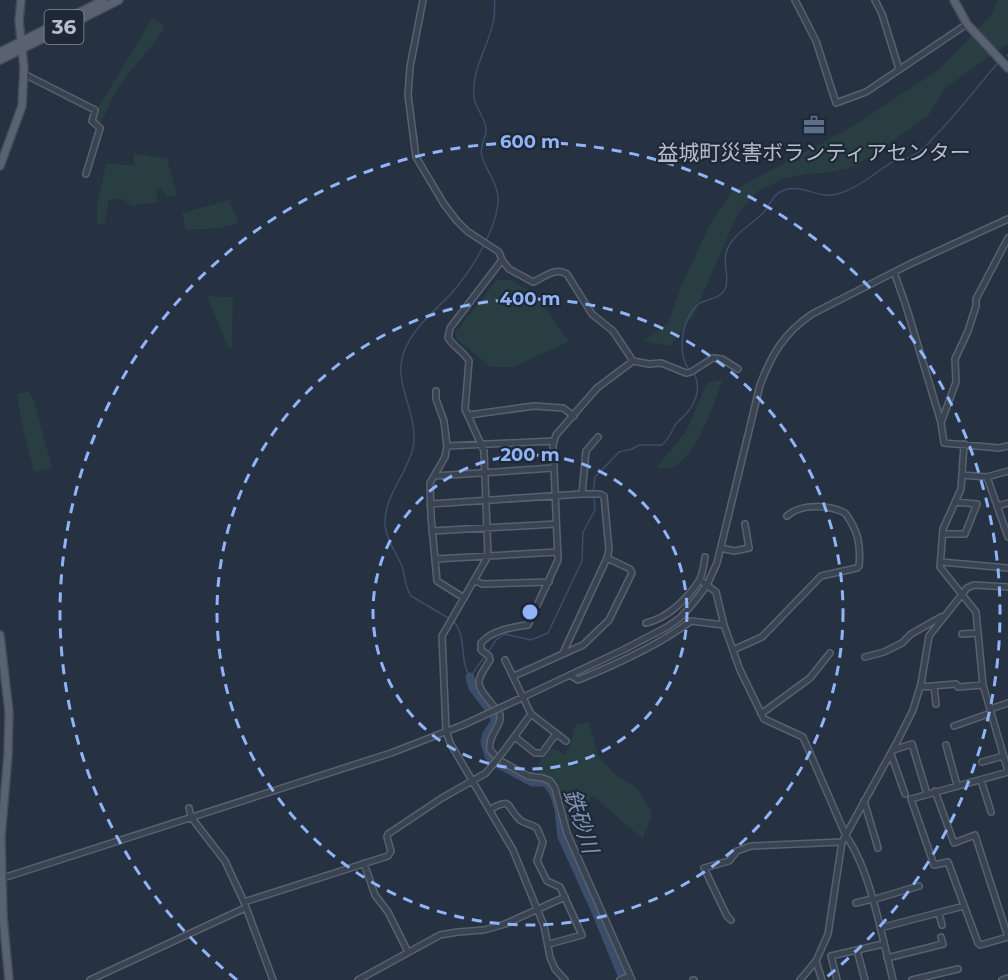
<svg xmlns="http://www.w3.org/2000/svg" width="1008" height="980" font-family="Montserrat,'Noto Sans JP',sans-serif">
  <rect width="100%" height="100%" fill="#263141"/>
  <!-- green -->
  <path fill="#283e42" d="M 998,0 L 1008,0 L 1008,44 L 945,88 L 928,116 L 854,167 L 833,172 L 804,174 L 784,179 L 758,191 L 738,213 L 693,317 L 670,346 L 644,341 L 668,323 L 680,289 L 709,226 L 731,192 L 853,126 L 940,69 L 992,14 Z
    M 153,17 L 165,26 C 152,50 131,67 117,90 C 110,100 106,113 101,124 L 94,119 L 97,109 Z
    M 134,154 L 167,158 L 177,196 L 167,197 L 161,188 L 156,192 L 158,202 L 131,206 L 122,199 L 109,200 L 105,223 L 97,224 L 97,206 L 106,164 L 134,165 Z
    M 229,200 L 239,223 L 220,228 L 186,230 L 182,213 Z
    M 497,280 L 512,280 L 537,296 L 569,342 L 513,367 L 491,367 L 457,340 L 455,332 Z
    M 207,296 L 233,297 L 232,348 L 228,348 Z
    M 723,379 C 714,403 697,459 670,468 C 667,469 660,468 656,468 L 686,431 L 707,383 Z
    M 29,392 L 34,401 L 52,468 L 34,472 L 22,425 L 17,394 Z
    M 589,722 L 598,756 L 615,774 L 638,789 L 652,813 L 643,839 L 593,796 L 568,827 L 560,787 L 535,770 L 548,746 L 565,754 C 571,747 572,734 576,724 Z"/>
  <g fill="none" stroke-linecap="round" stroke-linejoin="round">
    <!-- stream -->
    <path stroke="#3c4d6a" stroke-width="1.5" d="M 1007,56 L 1008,55
      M 688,368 C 676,351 683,312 702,302 C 710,298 720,299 725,289 C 730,280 723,264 726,253 C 730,236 751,225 763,213 C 769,207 772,196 780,192 C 799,181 818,200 837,194 C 857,189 872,175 889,164 C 896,159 906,160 914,155 C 921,151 929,143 934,137 C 957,114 976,88 997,64
      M 593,493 L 595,477 L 619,452 L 632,449 L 639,445 L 662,445 C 669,439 671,433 675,425 C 678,421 682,418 685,415 C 696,403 701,390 695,375
      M 450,619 L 411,596 C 405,588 405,576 402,566 C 396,552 386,540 385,524 C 384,496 407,474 413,448 C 420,412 389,381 406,347 C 416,326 434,311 450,295 C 469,274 495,233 498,203 C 500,186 487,172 482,157 C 479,146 485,140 486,131 C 487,120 475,108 474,97 C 471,68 490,45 494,18 C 495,12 494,6 495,0
      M 454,622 C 467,637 459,660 470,677 L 485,656
      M 488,652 L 496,640 L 505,634 L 531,640 L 548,633 L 582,561 L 583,532 L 595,510 L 594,497"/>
    <!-- river -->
    <path stroke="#3c4d6a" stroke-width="9" d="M 470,677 L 473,688 L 494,715 L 495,722 L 487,734 L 485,742 L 489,756 L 499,764 L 532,782 L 546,782 L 554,793 L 559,810 L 562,837 L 597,914 L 624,980"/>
    <defs>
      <path id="minor" d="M 423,0 L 410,67 L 408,95 L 416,157 L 444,204 L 457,221 L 467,231 L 499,252 L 502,260 L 509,269 L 533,282 C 545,277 554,267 567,274 L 592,314 L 613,331 L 633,361
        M 795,0 L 816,41 L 836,103 L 866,92 L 967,24
        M 875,0 L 882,14 L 899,69
        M 24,74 L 95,110 L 92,121 L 100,128 L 86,174
        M 1008,238 L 976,299 L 976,306 L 968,331 L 955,359 L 956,382 L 941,423 L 944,443 L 999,448 L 1008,446
        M 502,260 L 450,328 L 448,338 C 454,347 464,352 469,361 L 465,409 L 484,451 L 488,556 L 442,636 L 446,730 L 450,743 L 513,850 L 544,926 L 550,957 L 555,969 L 565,980
        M 894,272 L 906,306 L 941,422
        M 436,391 L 436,399 L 444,421 L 447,446 L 445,457 L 430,483 L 431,517 L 437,581 L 464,598
        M 469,415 L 534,406 L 563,408 L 574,416
        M 964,444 L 961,489 L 943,529 L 940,567 L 976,612 L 983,685 L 1008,771
        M 447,446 L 554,441
        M 962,475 L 987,477 L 1008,537
        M 435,476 L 553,468
        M 987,477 L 1008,471
        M 582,494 L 586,451 L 598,437
        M 430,504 L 582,494 L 600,494 L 604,496 L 609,550 L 607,558 L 563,653
        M 997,506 L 1008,503
        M 432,531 L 556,524
        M 943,534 L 965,534 L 977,504 L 955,502
        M 721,548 L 734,551 L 749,548 L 745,524
        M 435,559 L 558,552
        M 941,562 L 1008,568
        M 474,580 L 482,584 L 549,582
        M 700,580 L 716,592 L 724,625 L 740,670 L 764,719 L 803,737 L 846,836 C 871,871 882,938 893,980
        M 646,623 C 668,618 687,599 699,581 C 703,574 704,564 705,557
        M 962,634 L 978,633
        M 733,650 L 762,637 L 821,576 L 857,568 L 859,566 C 861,545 858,530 845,513 C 829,505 801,503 787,516
        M 865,657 L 884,652 L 902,643 L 911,634 L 941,617
        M 570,675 L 578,680 C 615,665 659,645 691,621 L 724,625
        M 514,676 L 583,645 L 609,620 L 632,573 L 630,569 L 607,558
        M 934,686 L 936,704
        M 920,687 L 956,684 L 958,687 L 983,685
        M 517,700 L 623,650 L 667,627 L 680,618 L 695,601 L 707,585 L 717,563 L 760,385 C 772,354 783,334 812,314 L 910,264 L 1008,219
        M 990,709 L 1008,703
        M 531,714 L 566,741
        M 761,714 L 810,678 L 830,653
        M 954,726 L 991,713
        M 515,737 L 535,753 L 542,753 L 556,734
        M 946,745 L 957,785
        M 893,750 L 912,744 L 927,794
        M 503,752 L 531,714 L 505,660
        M 891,754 L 905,794
        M 982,762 L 1003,756
        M 1008,772 L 911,799 L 934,865 L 948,862 L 978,943 L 980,945 L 1008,937
        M 981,780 L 991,812
        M 935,791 L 954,843 L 975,835 L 1008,937
        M 864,801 L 878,848
        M 189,808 L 191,817 L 225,861 L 244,902 L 273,980
        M 489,810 C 513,796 506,807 519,819 C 524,824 532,824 537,828 L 543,842 L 537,861 L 547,881 L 560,887 L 582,935 L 549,944
        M 364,863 L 375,895 L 388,912 L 408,952
        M 0,879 L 391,753 L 463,725
        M 872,900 L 919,886
        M 244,902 L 388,856 L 391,851 L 387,837 L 388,834 L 442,798 L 486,773 L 491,767
        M 856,903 L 872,899
        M 939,913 L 942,925
        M 731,920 L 727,916 L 704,868 L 729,861 L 737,851 L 751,846 L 842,842
        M 880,928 L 964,906
        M 857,950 L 865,980
        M 887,958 L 943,944 L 941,937
        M 816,961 L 822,980
        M 90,980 L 245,908
        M 358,980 L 440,935 L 458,932 L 484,930 L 505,924 L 565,897
        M 620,980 L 630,976
        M 632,980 L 567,833 L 555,788 L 550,781 L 543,778 L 528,776 L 499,760 L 490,750 C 488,734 502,726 500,715 C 499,711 494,707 492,704 C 474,683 476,682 490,660 L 489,656 L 481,650 L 481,643 C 492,630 513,627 528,625 L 558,560 L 553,444 L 556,435 L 597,388 L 633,361 L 649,364 L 661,363 L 686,373 L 691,372 L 713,358 L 722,359 L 738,369
        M 693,980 L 694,980
        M 800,980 L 816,961 L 828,934 L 842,842 L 897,742 L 913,710 L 921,684 L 929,636 L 967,588 L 974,585 L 1008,587
        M 837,980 L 831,956 L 883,944
        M 912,980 L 958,969
        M 1002,980 L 1008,978"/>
      <path id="major" d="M 954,0 L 967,24 L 1008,68
        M 0,52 L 104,0
        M 0,60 L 119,0
        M 0,166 L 22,106 L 24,68 L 19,21 L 21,0
        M 0,635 L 9,712 L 8,755 L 1,837 L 3,917 L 9,980"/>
    </defs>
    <!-- minor casing -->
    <use href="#minor" stroke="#58616e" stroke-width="8"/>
    <!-- major casing -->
    <use href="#major" stroke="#444c5a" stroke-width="10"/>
    <!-- minor -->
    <use href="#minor" stroke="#3a4351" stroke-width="5"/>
    <!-- major -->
    <use href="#major" stroke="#596271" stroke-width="7"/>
    <defs>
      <path id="minor-bridge" d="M 463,725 L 517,700
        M 491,767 L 503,752"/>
    </defs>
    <!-- minor-bridge casing -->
    <use href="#minor-bridge" stroke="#58616e" stroke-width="8" stroke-linecap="butt"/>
    <!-- minor-bridge -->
    <use href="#minor-bridge" stroke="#3a4351" stroke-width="5"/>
  </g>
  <!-- distance rings -->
  <g fill="none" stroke="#90b4f7" stroke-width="3" stroke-dasharray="10 8">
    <circle cx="530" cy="612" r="157"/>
    <circle cx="530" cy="612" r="313"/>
    <path d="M237 980A470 470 0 1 1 823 980"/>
  </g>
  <!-- icons -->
  <defs>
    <symbol id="office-bare" viewBox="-9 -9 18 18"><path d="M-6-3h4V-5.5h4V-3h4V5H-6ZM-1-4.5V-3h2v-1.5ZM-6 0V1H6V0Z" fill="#5c6f8a" stroke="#1f2836" stroke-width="2.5" paint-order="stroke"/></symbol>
  </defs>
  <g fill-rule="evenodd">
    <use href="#office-bare" x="799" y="110" width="30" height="30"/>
  </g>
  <g text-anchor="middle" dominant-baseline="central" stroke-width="4.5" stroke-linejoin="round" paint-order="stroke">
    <!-- shield labels -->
    <rect fill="#1f2836" stroke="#89919e" stroke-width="1.5" x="44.5" y="10" width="39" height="34" rx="4.5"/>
    <g font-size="20" font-weight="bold" fill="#b7becb">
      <text x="64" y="27">36</text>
    </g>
    <!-- poi labels -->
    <g font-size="21" fill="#b7becb" stroke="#1f2836">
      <text x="814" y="152">益城町災害ボランティアセンター</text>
    </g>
    <!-- water labels -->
    <g font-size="22" font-style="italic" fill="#7f93b2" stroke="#1f2836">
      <text transform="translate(581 821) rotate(72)">鉄砂川</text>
    </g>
  </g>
  <circle cx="530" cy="612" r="9" fill="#90b4f7" stroke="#1f2836" stroke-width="3"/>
  <g font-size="18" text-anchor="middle" font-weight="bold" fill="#90b4f7" stroke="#1f2836" stroke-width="4.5" stroke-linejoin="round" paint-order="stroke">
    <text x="530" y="148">600 m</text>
    <text x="530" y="305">400 m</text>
    <text x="530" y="461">200 m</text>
  </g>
</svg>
